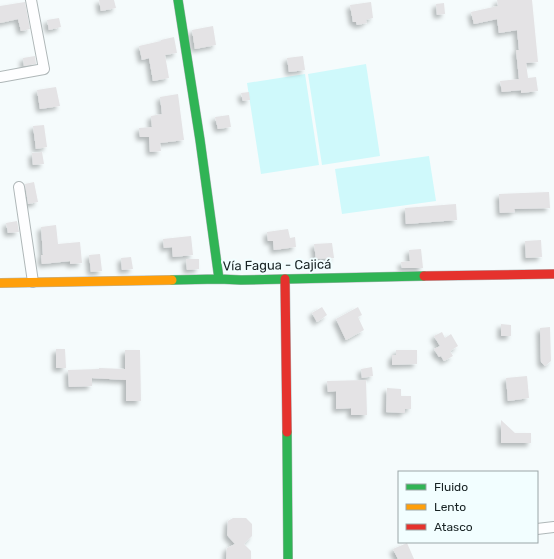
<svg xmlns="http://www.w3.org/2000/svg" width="554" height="559" font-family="Rubik,sans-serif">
  <defs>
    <filter id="shadow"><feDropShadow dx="-3.5" dy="3.5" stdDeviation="2" flood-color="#0004"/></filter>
  </defs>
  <rect width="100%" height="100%" fill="#f5fbfc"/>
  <!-- green -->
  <path fill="#cff9fb" d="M 366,64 L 380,156 L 322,165 L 308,74 Z
    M 305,74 L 319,165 L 261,174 L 247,83 Z
    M 429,156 L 436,201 L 342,214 L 335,169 Z"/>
  <!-- building -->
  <path fill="#e4e3e5" filter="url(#shadow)" d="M 99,0 L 114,0 L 116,8 L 101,11 Z
    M 497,0 L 532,0 L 538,62 L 526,63 L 528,78 L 536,77 L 538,91 L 521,93 L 521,90 L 502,92 L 500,81 L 519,79 L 516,50 L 519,50 L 517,30 L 499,33 L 497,19 L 474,24 L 471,12 L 498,6 Z
    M 25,2 L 30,29 L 21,31 L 18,19 L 0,23 L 0,6 Z
    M 371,2 L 373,18 L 366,20 L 367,23 L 357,25 L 356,22 L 353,22 L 350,5 Z
    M 444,3 L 445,14 L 437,15 L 436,4 Z
    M 59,18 L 61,27 L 49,30 L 47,20 Z
    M 213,26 L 216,45 L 195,49 L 192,30 Z
    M 174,37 L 177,53 L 165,55 L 169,78 L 153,81 L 149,58 L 142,60 L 139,46 L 161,41 L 161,40 Z
    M 35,56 L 36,64 L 24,66 L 23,58 Z
    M 303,56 L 305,70 L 289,72 L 287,58 Z
    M 56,87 L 60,106 L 40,109 L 37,90 Z
    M 249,92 L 250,100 L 243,101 L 241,93 Z
    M 178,94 L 184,140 L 160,143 L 161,151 L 150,152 L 149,137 L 140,137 L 139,128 L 152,127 L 151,116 L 162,114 L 160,97 Z
    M 229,115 L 231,127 L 218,129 L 215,117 Z
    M 44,125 L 47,147 L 36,149 L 33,126 Z
    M 42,152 L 44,164 L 33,165 L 32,153 Z
    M 34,182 L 38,202 L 28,204 L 25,184 Z
    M 549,192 L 550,208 L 514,209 L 515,212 L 500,213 L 499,194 Z
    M 456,204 L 457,220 L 406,224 L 405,208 Z
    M 17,221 L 19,232 L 8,233 L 6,223 Z
    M 56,225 L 58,244 L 80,242 L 82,263 L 70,264 L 70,261 L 42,264 L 41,255 L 43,255 L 41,227 Z
    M 288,229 L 290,238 L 295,237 L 296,247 L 274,250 L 273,241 L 268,241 L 267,232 Z
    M 191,236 L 193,255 L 173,257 L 172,247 L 164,248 L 163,239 Z
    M 541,240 L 542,257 L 526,258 L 525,241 Z
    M 332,243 L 334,258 L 316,259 L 314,244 Z
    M 421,249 L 423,268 L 402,268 L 401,262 L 410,261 L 409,250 Z
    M 100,254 L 102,271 L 91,272 L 89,255 Z
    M 131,257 L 133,269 L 122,270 L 121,258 Z
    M 186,259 L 199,259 L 199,269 L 187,270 Z
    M 322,307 L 327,315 L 317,322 L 312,313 Z
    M 358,307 L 362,315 L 358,317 L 364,330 L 346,340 L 336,319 Z
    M 501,324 L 511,325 L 511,336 L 501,336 Z
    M 550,327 L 551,361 L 545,366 L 541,362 L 540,328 Z
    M 442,332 L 445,338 L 451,334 L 458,346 L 450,351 L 453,356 L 444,361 L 441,356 L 439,357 L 434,349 L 440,346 L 434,336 Z
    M 56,349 L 65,349 L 66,368 L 56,368 Z
    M 125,350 L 140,350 L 141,401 L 126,401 L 126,380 L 92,378 L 92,386 L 69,387 L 68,370 L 99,369 L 99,368 L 125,369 Z
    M 396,350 L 417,350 L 417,364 L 392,365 L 392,355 L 396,355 Z
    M 372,367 L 373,376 L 362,378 L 361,369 Z
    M 527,376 L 529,398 L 508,401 L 506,378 Z
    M 366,380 L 367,415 L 351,415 L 351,408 L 336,409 L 336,391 L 328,392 L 327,381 Z
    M 387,388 L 401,389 L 401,396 L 411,396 L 411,409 L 405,409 L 405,413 L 386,412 Z
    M 501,420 L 515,433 L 531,433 L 531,443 L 501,443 Z
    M 233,518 L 246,518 L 252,524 L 252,536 L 244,544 L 251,551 L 251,559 L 226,559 L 227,548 L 235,544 L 227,535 L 228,521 Z
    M 407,543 L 414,559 L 398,559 L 393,549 Z"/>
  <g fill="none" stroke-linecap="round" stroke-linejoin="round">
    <defs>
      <path id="street" d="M 0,77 L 44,69 L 31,0
        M 19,187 L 33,282
        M 537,529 L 554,527"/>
      <path id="fast" d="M 178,0 L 200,140 L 219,279
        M 172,280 L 219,279 L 241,280 L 424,276
        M 287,432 L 288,559"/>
      <path id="slow" d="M 0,283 L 172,280"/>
      <path id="jam" d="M 424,276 L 554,274
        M 285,279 L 287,432"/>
    </defs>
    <!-- street casing -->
    <use href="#street" stroke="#afb7b8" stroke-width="12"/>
    <!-- fast casing -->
    <use href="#fast" stroke="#afb7b8" stroke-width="10"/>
    <!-- slow casing -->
    <use href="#slow" stroke="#afb7b8" stroke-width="10"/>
    <!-- jam casing -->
    <use href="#jam" stroke="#afb7b8" stroke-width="10"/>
    <!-- street -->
    <use href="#street" stroke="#fefeff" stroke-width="10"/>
    <!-- fast -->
    <use href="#fast" stroke="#30b455" stroke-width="9"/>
    <!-- slow -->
    <use href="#slow" stroke="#ff9f0a" stroke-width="9"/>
    <!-- jam -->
    <use href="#jam" stroke="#e5322d" stroke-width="9"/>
  </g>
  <g text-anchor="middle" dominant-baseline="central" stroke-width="4" stroke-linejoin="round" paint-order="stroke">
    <!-- street labels -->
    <g font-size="13" fill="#182324" stroke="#f2feff">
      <text transform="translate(277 265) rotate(-1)">Vía Fagua - Cajicá</text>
    </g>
  </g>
  <!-- legend -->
  <rect x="398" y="471" width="140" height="72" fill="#f2feff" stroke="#9ba6a7"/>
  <rect x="406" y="484" width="20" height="6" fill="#30b455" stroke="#9ba6a7"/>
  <text x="434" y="491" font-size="12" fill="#182324">Fluido</text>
  <rect x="406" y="504" width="20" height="6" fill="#ff9f0a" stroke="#9ba6a7"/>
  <text x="434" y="511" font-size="12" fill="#182324">Lento</text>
  <rect x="406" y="524" width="20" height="6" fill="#e5322d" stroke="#9ba6a7"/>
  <text x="434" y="531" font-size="12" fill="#182324">Atasco</text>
</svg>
